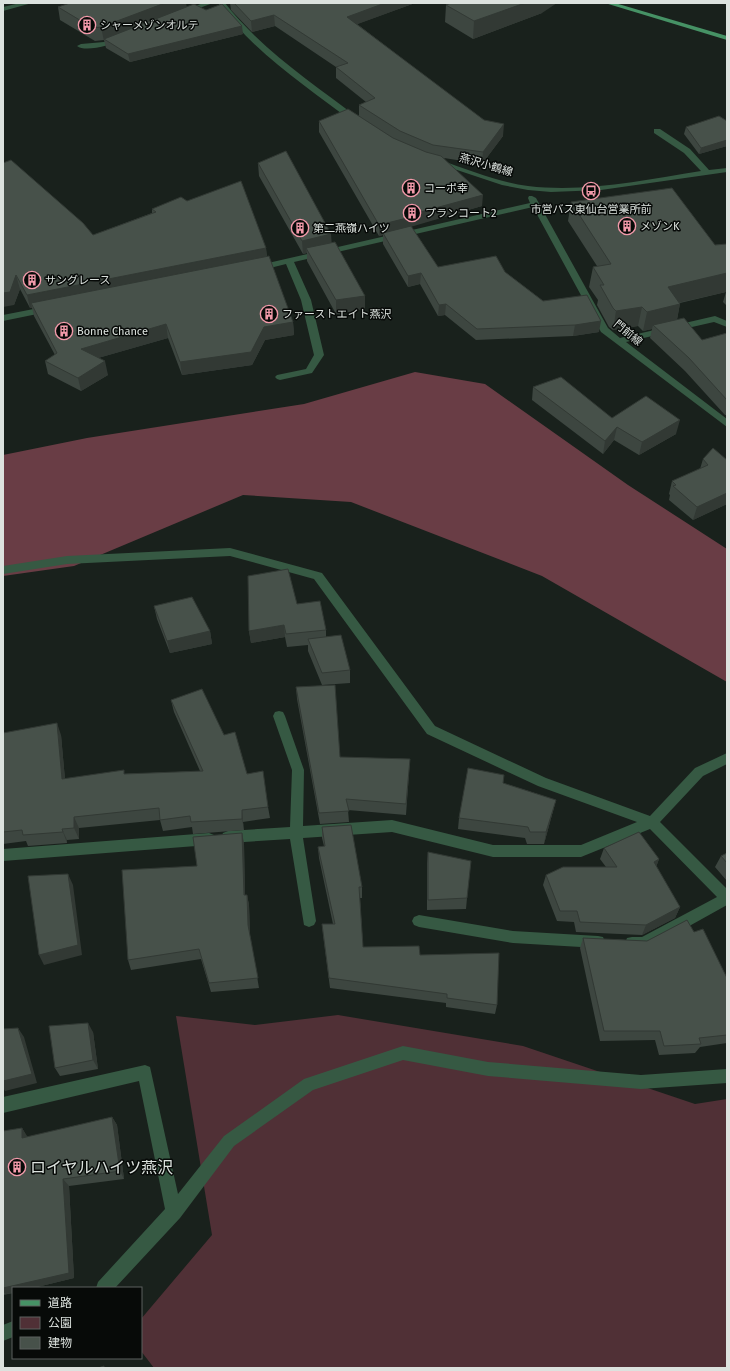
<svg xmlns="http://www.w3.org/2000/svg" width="730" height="1371" font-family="'Fira Sans','Noto Sans JP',sans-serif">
  <rect width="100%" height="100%" fill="#19211c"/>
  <!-- green -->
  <path fill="#503036" d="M 338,1015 L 523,1046 L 695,1104 L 727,1099 L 727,1368 L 154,1368 L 141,1351 L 141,1319 L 212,1235 L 176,1016 L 255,1025 Z"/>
  <!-- forest -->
  <path fill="#693d45" d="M 415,372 L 485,384 L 628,485 L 727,549 L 727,682 L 542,576 L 351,502 L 243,495 L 74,566 L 3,576 L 3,455 L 87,438 L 304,404 Z"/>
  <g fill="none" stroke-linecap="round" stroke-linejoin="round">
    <!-- minor -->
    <path fill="#365943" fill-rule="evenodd" d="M 20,3 L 32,3 L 3,11 L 3,7 Z
      M 203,3 L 213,3 L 186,13 L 181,12 Z
      M 218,3 L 225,3 C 262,50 312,83 360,119 L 360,123 L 354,123 C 306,86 254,53 218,3 Z
      M 120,36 L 123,36 L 123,40 C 112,44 86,53 77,46 L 81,44 L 104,42 Z
      M 654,129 L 660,129 L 690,149 L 709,170 L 727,168 L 727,172 L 601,190 L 551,192 L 528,190 L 502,185 L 433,162 L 440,160 C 469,170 498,182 528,186 C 585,193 644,180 701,171 L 684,153 L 654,133 Z
      M 529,196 L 532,196 L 536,198 L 608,328 L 620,338 L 715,316 L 727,321 L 727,327 L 714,322 L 626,342 L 727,419 L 727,427 L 601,332 L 533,207 L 294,262 L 311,300 L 324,355 L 312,373 L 280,380 L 277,379 L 275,377 L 277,375 L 306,369 L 314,355 L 301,300 L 286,264 L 258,271 L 255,270 L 255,266 L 530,203 L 528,198 Z
      M 49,306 L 54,309 L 52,311 L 3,321 L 3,315 Z
      M 230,548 L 322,573 L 435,726 L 546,778 L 650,816 L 695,768 L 727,753 L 727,764 L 703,776 L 660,822 L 727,889 L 727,905 L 648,949 C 641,951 634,950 627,948 L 625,943 L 627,938 L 632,937 L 642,937 L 717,897 L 650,829 L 581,857 L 493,857 L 392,832 L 303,838 L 316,921 L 314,925 L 309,927 L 304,925 L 290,839 L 228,843 L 223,841 L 221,837 L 223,833 L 228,831 L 290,827 L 292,770 L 273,716 L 275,712 L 279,711 L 283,712 L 285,716 L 304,770 L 303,826 L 392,820 L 493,845 L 581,845 L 637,822 L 538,786 L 427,734 L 314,579 L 230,556 L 67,564 L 3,574 L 3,566 L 67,556 Z
      M 209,833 L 214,835 L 216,839 L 214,843 L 209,845 L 3,861 L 3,849 Z
      M 419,915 L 513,931 L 598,936 L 603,937 L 605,942 L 603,947 L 598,948 L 513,943 L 419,927 L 414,925 L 412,921 L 414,917 Z
      M 403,1046 L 488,1062 L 641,1075 L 727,1069 L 727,1083 L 641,1089 L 488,1076 L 403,1060 L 313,1090 L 234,1146 L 180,1218 L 115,1288 L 96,1288 L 98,1282 L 165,1209 L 139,1081 L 3,1113 L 3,1097 L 145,1065 L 150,1067 L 178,1194 L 224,1136 L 304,1079 Z
      M 13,1321 L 13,1337 L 3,1341 L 3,1325 Z"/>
    <!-- major -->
    <path fill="#469265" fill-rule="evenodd" d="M 605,3 L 615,3 L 727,36 L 727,40 Z"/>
  </g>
  <!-- wall -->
  <path fill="#3d4640" d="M 230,3 L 415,3 L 357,24 L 503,136 L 482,164 L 444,158 L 482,206 L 411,226 L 438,267 L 505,272 L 543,301 L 599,332 L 573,336 L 476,340 L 445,315 L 438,316 L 420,284 L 408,287 L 383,244 L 383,235 L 379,236 L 319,132 L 319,121 L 359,116 L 359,105 L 366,102 L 336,78 L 336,67 L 275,26 L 252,32 L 231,10 Z
    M 446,5 L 542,13 L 473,39 L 445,22 Z
    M 58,7 L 187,7 L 243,34 L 130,62 L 106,48 L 104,40 L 95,41 L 60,20 Z
    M 727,121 L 727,146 L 699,154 L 684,134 L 686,127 Z
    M 3,163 L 93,235 L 152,213 L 152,209 L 187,201 L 266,248 L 267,257 L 293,322 L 294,335 L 265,340 L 252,365 L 182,375 L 168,338 L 98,358 L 108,375 L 81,391 L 48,374 L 45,361 L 55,355 L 34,316 L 32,308 L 30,308 L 20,289 L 14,305 Z
    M 258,163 L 331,243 L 365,309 L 336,314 L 307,261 L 307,253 L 303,254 L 259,176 Z
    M 571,202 L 715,245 L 727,244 L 727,306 L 723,302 L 726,292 L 680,303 L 677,320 L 702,340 L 727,333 L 727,415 L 725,415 L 685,371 L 650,338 L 652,329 L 643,331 L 638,326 L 613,330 L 609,327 L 597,305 L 598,300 L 589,287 L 593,267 L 597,266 L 568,221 Z
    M 533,387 L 612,418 L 676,434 L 639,455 L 614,440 L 603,454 L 532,400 Z
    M 703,459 L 727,460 L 727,504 L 693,520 L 669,500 L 670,495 L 669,494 L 672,481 L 700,469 Z
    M 297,604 L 326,630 L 326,637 L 350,670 L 350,683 L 322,685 L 308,651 L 308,645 L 287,647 L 285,637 L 251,643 L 249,631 Z
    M 154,606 L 210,631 L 212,644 L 170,653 L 157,619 Z
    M 296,687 L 340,757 L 410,759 L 406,815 L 348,810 L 349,822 L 320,824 L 297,699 Z
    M 171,700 L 224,735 L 268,807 L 270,818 L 243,822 L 244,830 L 193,834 L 192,827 L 163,831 L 160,820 L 79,828 L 79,839 L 67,840 L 67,843 L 28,846 L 26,841 L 3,844 L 3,733 L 61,735 L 65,779 L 125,774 L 200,771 L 174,712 Z
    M 503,783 L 556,800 L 544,844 L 527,844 L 525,838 L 458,829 L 459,818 Z
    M 322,827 L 362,887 L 362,898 L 360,898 L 363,947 L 420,955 L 497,1005 L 495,1014 L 446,1007 L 446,1003 L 330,988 L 323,934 L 322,924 L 333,924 L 319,858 L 318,847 L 324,846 L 322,838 Z
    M 242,833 L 244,844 L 245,895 L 247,895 L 249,905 L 250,935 L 259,988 L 211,992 L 201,959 L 131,970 L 128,960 L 197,866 Z
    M 604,848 L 659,859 L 656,867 L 680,907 L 675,918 L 642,935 L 576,932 L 574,922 L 557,921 L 543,885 L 546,875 L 606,867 L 600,859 Z
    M 428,852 L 467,898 L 466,909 L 427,910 L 427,863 Z
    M 727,853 L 727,881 L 715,867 L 721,856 Z
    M 694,932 L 727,978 L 727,1043 L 700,1047 L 695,1053 L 659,1055 L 655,1040 L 600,1041 L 580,948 L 583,938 L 647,941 Z
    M 93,1032 L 98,1069 L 60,1076 L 55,1068 Z
    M 112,1117 L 117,1125 L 124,1179 L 69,1186 L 74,1278 L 33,1288 L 13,1288 L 13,1293 L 3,1295 L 3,1131 L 22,1128 L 27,1137 Z"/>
  <!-- shaded-wall -->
  <path fill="#323934" d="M 165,3 L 186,3 L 187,8 L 104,39 L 104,41 L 101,27 Z
    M 385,3 L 415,3 L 347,28 L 347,17 Z
    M 525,3 L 557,3 L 542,13 L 473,39 L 474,21 Z
    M 274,15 L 275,26 L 252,32 L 251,21 Z
    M 242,26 L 243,34 L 130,62 L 128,54 Z
    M 504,124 L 503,136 L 482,164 L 483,152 Z
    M 727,140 L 727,146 L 699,154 L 701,148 Z
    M 483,195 L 482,206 L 407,228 L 383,233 L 383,235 L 379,236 L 379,225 L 406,216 Z
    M 331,234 L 332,247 L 306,248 L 307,253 L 303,254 L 302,241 Z
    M 266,248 L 267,262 L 31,303 L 32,308 L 30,308 L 27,295 Z
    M 421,273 L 420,284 L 408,287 L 408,276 Z
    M 727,273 L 727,289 L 726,292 L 664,306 L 668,287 Z
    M 16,275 L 20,289 L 14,305 L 3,307 L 3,293 Z
    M 365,296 L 365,309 L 336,314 L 336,300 Z
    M 446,304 L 445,315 L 438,316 L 439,305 Z
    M 680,304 L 676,324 L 653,325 L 652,329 L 643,331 L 647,312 Z
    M 642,307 L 638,326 L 613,330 L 616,311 Z
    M 601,321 L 599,332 L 573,336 L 575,325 Z
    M 293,322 L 294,335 L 265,340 L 252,365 L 182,375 L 180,362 L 264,327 Z
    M 166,324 L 168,338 L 84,362 L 81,349 Z
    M 105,361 L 108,375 L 81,391 L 78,378 Z
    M 680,420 L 676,434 L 639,455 L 642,442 Z
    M 617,427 L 614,440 L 603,454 L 605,441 Z
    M 727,493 L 727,504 L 693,520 L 697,507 Z
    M 284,625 L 285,637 L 251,643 L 249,631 Z
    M 210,631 L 212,644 L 170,653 L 167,641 Z
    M 57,723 L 61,735 L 66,791 L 62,779 Z
    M 556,800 L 544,844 L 546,832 Z
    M 242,810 L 243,822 L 244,830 L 242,819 Z
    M 74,817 L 79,828 L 79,839 L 74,828 Z
    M 62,829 L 67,840 L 67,843 L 63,832 Z
    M 242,833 L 244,844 L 245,906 L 244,895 Z
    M 659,859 L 655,870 L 654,862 Z
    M 68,874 L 73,885 L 82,955 L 44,965 L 39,955 Z
    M 247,895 L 249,905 L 250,935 L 248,925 Z
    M 680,907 L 675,918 L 642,935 L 646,925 Z
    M 88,1023 L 93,1032 L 98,1069 L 93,1060 Z
    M 18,1028 L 24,1037 L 37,1083 L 5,1091 L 3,1088 L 3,1081 Z
    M 112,1117 L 117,1125 L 124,1179 L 120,1171 Z
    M 22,1128 L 27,1136 L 28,1146 L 22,1138 Z
    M 63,1179 L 69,1186 L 74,1278 L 33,1288 L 13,1288 L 13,1293 L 6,1294 L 3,1292 L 3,1288 Z"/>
  <!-- building -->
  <path fill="#47514a" stroke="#323934" d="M 70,3 L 165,3 L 101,27 L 93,28 L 58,7 Z
    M 234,3 L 385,3 L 347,17 L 484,120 L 504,124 L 483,152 L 433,145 L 400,131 L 359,105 L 375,98 L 336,67 L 348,63 L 274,15 L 251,21 Z
    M 451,3 L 525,3 L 474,21 L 446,5 Z
    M 194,4 L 206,10 L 222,4 L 242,26 L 128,54 L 104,39 Z
    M 348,109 L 393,138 L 426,152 L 441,156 L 483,195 L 406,216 L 407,218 L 379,225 L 319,121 Z
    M 719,116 L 727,121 L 727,140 L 701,148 L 686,127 Z
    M 286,151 L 331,234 L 302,241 L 258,163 Z
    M 11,160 L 83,223 L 93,235 L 156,212 L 152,209 L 181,197 L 187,201 L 241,181 L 266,248 L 27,295 L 16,275 L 10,292 L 3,293 L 3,163 Z
    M 672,188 L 715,245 L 727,244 L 727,273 L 668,287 L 680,304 L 647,312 L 642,307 L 616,311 L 613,308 L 600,285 L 604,285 L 593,267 L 611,264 L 571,202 Z
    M 411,226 L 438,267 L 496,256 L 505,272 L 543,301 L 587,295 L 601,321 L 575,325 L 477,329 L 446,304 L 439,305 L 421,273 L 408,276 L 383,233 Z
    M 335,242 L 365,296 L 336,300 L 306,248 Z
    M 269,256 L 293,322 L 264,327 L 251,352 L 180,362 L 166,324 L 81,349 L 105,361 L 78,378 L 45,361 L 57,353 L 31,303 Z
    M 684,318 L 702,340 L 727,333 L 727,400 L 689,358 L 653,325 Z
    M 561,377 L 612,418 L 646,396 L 680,420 L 642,442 L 617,427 L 605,441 L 533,387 Z
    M 713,448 L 727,460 L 727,493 L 697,507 L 673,486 L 676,485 L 672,481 L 708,465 L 703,459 Z
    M 288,569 L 297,604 L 320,601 L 326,630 L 286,634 L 284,625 L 249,631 L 248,576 Z
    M 192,597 L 210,631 L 167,641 L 154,606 Z
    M 341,635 L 350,670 L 322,673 L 308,639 Z
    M 335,685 L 340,757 L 410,759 L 406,804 L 346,799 L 349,811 L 319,813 L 296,687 Z
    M 202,689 L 224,735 L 235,732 L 247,774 L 263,771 L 268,807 L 242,810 L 242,819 L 191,822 L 190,816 L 160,820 L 159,808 L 74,817 L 74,828 L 62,829 L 63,832 L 23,835 L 22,830 L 3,832 L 3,733 L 57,723 L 62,779 L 124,770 L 124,774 L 203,771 L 171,700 Z
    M 468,768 L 504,775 L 503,783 L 556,800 L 546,832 L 530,832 L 528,827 L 459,818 Z
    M 351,825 L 362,887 L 359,887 L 363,947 L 419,946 L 420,955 L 499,953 L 497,1005 L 447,998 L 447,994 L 329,978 L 322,924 L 335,924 L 318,847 L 325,846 L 322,827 Z
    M 639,832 L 659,859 L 654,862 L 680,907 L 646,925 L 580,922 L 577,911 L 560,911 L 546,875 L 563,867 L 617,867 L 604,848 Z
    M 242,833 L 244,895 L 247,895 L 248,925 L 258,978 L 209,983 L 199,949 L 128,960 L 122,870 L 197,866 L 193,837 Z
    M 428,852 L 471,861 L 467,898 L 428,900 Z
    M 727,853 L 727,863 L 721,856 Z
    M 68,874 L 78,945 L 39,955 L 28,876 Z
    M 687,920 L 694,932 L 703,929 L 727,978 L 727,1035 L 699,1038 L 701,1044 L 664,1046 L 660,1031 L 604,1031 L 583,938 L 647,941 Z
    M 88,1023 L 93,1060 L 55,1068 L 49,1026 Z
    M 18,1028 L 32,1074 L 3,1081 L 3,1029 Z
    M 112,1117 L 120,1171 L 63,1179 L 69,1273 L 3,1288 L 3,1131 L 22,1128 L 22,1138 Z
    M 104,1366 L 104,1368 L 98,1368 Z"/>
  <!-- icons -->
  <defs>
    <symbol id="building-ring" viewBox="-11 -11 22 22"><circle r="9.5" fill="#070a08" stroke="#f39aaa" stroke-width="1.5"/><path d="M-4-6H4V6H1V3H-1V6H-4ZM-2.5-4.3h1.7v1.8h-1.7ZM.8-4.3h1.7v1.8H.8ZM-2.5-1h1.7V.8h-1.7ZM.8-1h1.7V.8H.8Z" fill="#f39aaa"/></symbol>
    <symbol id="bus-ring" viewBox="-11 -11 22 22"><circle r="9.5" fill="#070a08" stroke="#f39aaa" stroke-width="1.5"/><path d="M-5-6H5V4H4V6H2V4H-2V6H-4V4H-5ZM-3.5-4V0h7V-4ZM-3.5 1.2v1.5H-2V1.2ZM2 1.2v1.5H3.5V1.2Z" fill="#f39aaa"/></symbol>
  </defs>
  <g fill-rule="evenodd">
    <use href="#building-ring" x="77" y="15" width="20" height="20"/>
    <use href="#building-ring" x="401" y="178" width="20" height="20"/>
    <use href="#bus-ring" x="581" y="181" width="20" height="20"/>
    <use href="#building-ring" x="402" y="203" width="20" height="20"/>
    <use href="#building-ring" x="617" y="216" width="20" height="20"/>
    <use href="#building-ring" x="290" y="218" width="20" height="20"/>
    <use href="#building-ring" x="22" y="270" width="20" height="20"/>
    <use href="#building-ring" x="259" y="304" width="20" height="20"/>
    <use href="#building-ring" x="54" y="321" width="20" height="20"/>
    <use href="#building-ring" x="7" y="1157" width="20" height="20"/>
  </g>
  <g text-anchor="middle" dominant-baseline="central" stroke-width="3" stroke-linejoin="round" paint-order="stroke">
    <!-- far-poi labels -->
    <g font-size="11" fill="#dce2de" stroke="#070a08" text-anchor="start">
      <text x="100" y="25">シャーメゾンオルテ</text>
      <text x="424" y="188">コーポ幸</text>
      <text x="591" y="209" text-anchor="middle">市営バス東仙台営業所前</text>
      <text x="425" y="213">プランコート2</text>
      <text x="640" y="226">メゾンK</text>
      <text x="313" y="228">第二燕嶺ハイツ</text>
      <text x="45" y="280">サングレース</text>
      <text x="282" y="314">ファーストエイト燕沢</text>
      <text x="77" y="331">Bonne Chance</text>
    </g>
    <!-- far-street labels -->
    <g font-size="11" fill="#dce2de" stroke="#070a08">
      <text transform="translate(486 165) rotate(16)">燕沢小鶴線</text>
      <text transform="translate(628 333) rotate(39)">門前線</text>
    </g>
    <!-- near-poi labels -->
    <g font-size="16" fill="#dce2de" stroke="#070a08" text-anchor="start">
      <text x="30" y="1167">ロイヤルハイツ燕沢</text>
    </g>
  </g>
  <!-- border -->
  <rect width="730" height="1371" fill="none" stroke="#dce2de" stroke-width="8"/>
  <!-- legend -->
  <rect x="12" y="1287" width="130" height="72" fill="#070a08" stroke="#5c605e"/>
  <rect x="20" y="1300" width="20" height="6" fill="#469265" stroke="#5c605e"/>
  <text x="48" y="1307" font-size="12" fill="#dce2de">道路</text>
  <rect x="20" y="1317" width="20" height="12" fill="#503036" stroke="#5c605e"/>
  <text x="48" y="1327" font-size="12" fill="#dce2de">公園</text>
  <rect x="20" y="1337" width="20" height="12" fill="#47514a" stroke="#5c605e"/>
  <text x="48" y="1347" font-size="12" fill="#dce2de">建物</text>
</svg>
